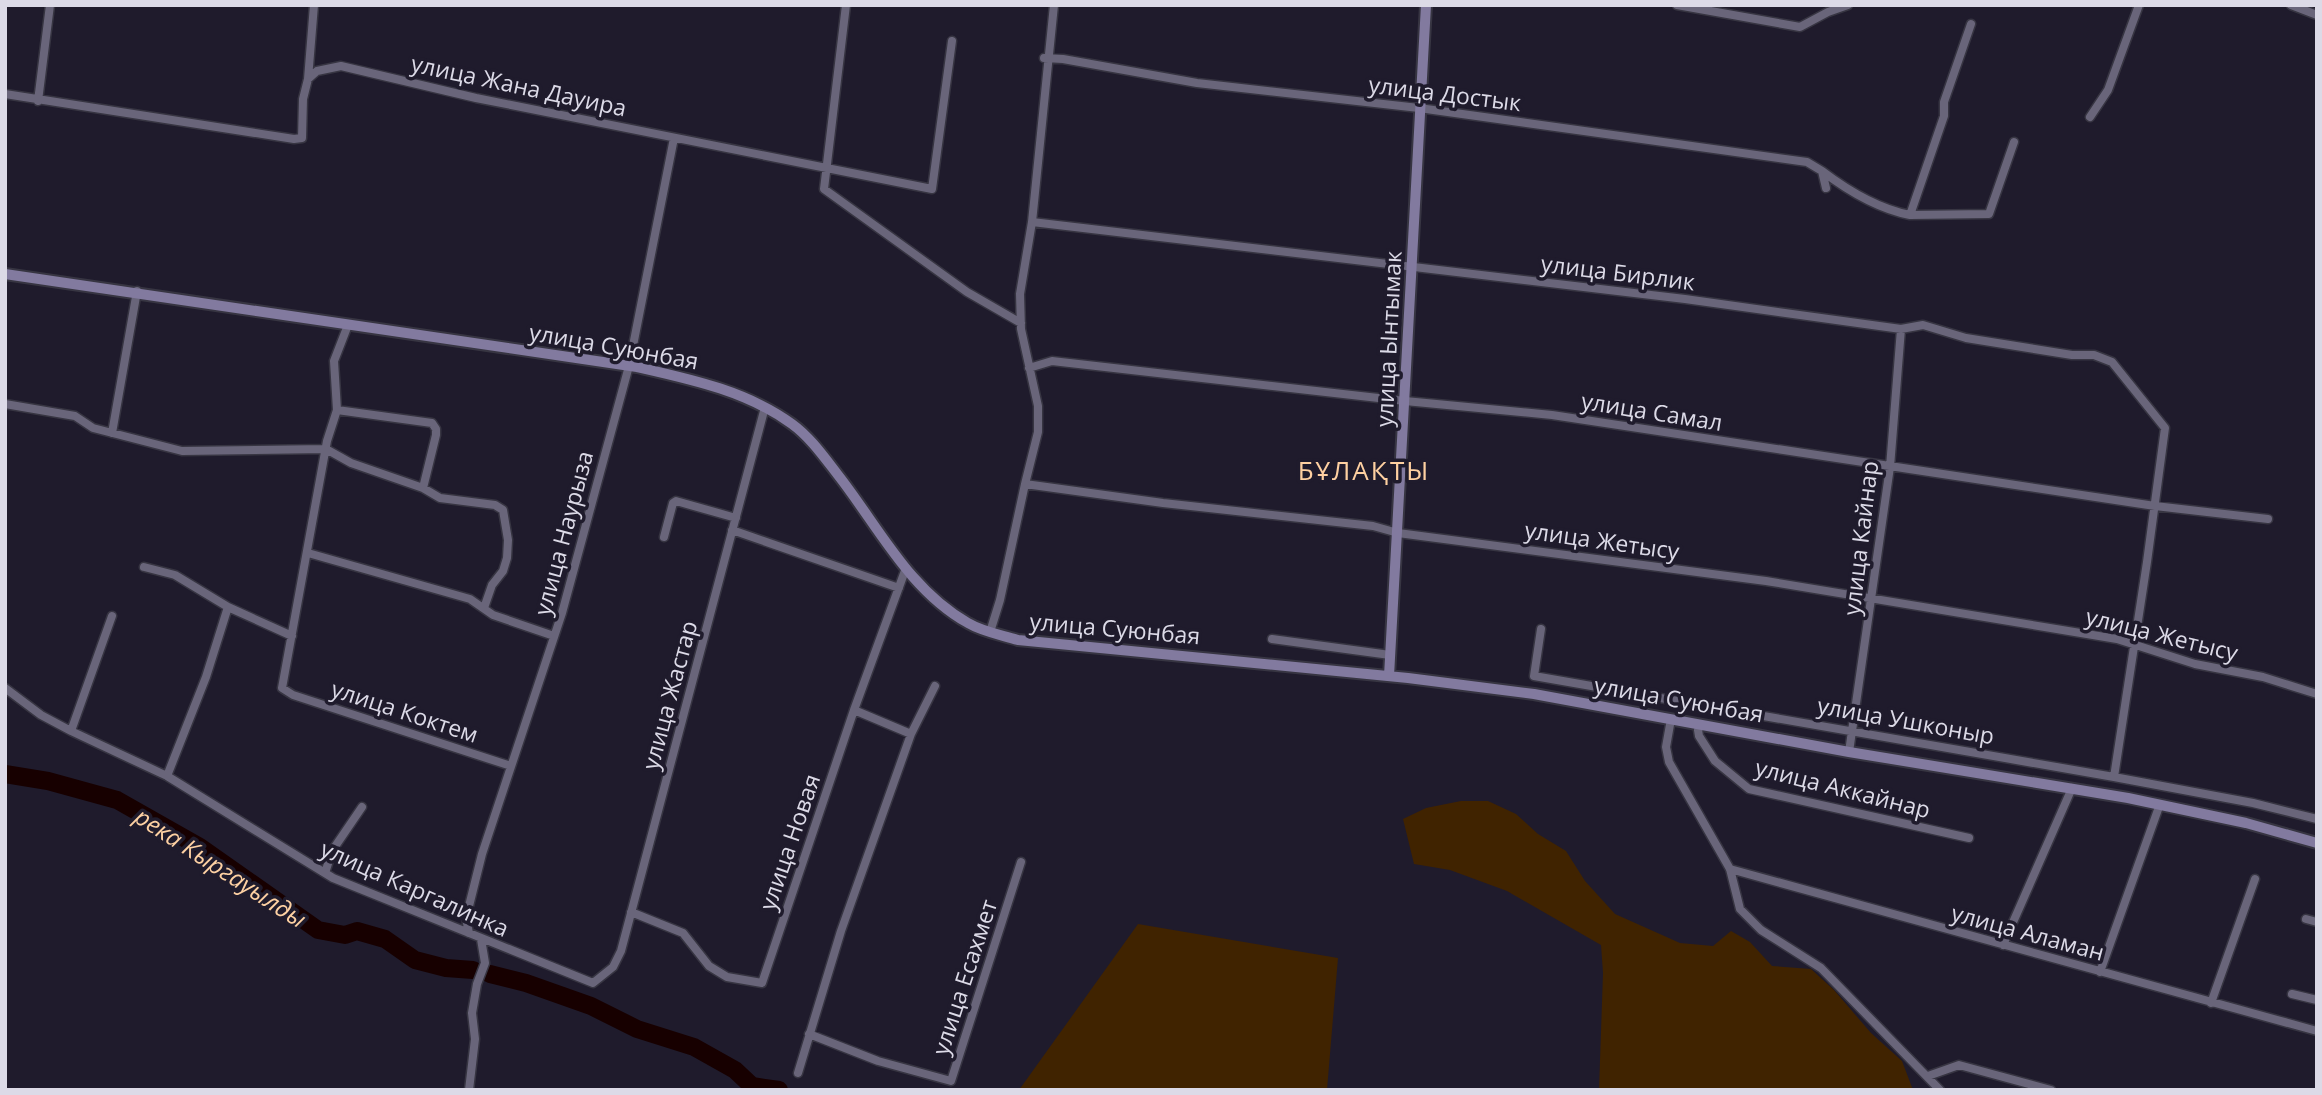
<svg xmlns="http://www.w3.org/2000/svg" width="2322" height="1095" font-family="'Open Sans',sans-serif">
  <rect width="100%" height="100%" fill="#1f1b2c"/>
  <!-- green -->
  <path fill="#402300" d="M 1461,801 L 1488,801 L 1516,814 L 1538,834 L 1566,851 L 1585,881 L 1615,914 L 1680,943 L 1713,946 L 1731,931 L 1750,942 L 1772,966 L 1811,969 L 1834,990 L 1871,1033 L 1902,1061 L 1913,1090 L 1599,1090 L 1603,973 L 1601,945 L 1507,891 L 1450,870 L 1414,864 L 1403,819 L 1426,808 Z
    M 1138,924 L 1338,958 L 1327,1090 L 1019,1090 Z"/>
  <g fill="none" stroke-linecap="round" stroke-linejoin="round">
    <!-- river -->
    <path stroke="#170000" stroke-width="18" d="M 5,774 L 48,781 L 117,800 L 200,847 L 318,930 L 345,935 L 357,931 L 385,939 L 415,960 L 446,968 L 473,970
      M 490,974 L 526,983 L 591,1006 L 637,1029 L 694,1047 L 735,1070 L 752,1086 L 779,1090"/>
    <defs>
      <path id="street" d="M 846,5 L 824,189 L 967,292 L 1021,323
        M 1677,5 L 1800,27 L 1828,12 L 1848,5
        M 2291,5 L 2317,15
        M 1044,58 L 1063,59 L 1197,83 L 1419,108 L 1807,162 L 1822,171 L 1826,188
        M 308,79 L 314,5
        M 5,94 L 294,139 L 302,138 L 303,99 L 308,79 L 317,71 L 341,66 L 476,98 L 932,189 L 952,41
        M 38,101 L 50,5
        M 2090,117 L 2108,90 L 2139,5
        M 1822,171 C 1847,190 1879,209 1910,215 L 1944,116 L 1944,102 L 1971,24
        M 1910,215 L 1989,214 L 2014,142
        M 1032,222 L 1685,299 L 1901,329 L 1923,325 L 1966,338 L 2072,355 L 2094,355 L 2112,362 L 2165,428 L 2147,562 L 2114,777
        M 348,325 L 334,361 L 337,410 L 327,441 L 282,688 L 293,695 L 511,766
        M 1029,368 L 1052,361 L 1405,401 L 1552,415 L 2022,486 L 2155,506 L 2268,519
        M 5,404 L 75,416 L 93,428 L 182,451 L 326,449 L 351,463 L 423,488 L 440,498 L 495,505 L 503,510 L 508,540 L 507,558 L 503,571 L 492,585 L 484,608
        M 337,410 L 432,423 L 436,429 L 436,435 L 423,488
        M 112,433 L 137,291
        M 1025,484 L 1038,432 L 1038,406 L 1021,329 L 1020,294 L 1032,222 L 1054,5
        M 732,530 L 899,588
        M 664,537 L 673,503 L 676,501 L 736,518
        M 308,553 L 470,599 L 493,615 L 554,636
        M 144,567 L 175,575 L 228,607 L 292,636
        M 228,607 L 206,677 L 167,776 L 333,878 L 593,983 L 613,967 L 621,951 L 765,407
        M 1541,629 L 1534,676 L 2114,777 L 2253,803 L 2317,819
        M 990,632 L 1000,600 L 1025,484 L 1163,503 L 1373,526 L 1398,533 L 1766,581 L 2117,639 L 2195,664 L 2263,677 L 2317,694
        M 1272,639 L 1390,655
        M 5,688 L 41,715 L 71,731 L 167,776
        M 854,710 L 911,734
        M 1671,719 L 1666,747 L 1669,762 L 1730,869 L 1740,909 L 1761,930 L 1821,968 L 1940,1090
        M 1701,725 L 1698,730 L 1699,736 L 1715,761 L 1749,789 L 1969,838
        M 71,731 L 112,616
        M 1849,752 L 1890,467 L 1901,329
        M 1730,869 L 2317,1031
        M 325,873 L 332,851 L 362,807
        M 631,912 L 683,933 L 709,966 L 727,977 L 762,983 L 854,710 L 906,568
        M 2306,919 L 2317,922
        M 469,933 L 466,918 L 482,854 L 562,613 L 629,366 L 674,138
        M 2003,945 L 2072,788
        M 2100,972 L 2160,804
        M 2292,994 L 2317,1000
        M 2211,1003 L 2255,879
        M 809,1034 L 878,1061 L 951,1081 L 1021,862
        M 798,1073 L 841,931 L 911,734 L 935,686
        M 1928,1076 L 1959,1065 L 2051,1090
        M 469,1090 L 475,1039 L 472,1013 L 477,984 L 485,963 L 481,939"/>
      <path id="secondary" d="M 5,274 L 637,367 C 690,379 747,391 792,424 C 810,437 824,457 838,475 C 878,526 909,590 968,623 C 983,632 1002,635 1018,640 L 1408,678 L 1534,694 L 1849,752 L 2128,798 L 2246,823 L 2317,843
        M 1389,676 L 1426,5"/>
    </defs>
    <!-- street casing -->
    <use href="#street" stroke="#373542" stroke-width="11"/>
    <!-- secondary casing -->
    <use href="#secondary" stroke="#373542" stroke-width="14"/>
    <!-- street -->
    <use href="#street" stroke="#69657a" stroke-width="8"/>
    <!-- secondary -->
    <use href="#secondary" stroke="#827a9f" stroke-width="10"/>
  </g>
  <g text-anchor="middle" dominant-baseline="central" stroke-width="7" stroke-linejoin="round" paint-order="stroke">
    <!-- street labels -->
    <g font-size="23" fill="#dcdae7" stroke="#1f1b2c">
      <text transform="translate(519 85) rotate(12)">улица Жана Дауира</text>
      <text transform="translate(1445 93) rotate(7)">улица Достык</text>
      <text transform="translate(1618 272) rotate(7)">улица Бирлик</text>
      <text transform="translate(1388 339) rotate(-87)">улица Ынтымак</text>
      <text transform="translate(614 346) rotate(10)">улица Суюнбая</text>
      <text transform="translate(1652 411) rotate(9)">улица Самал</text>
      <text transform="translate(563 533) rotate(-75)">улица Наурыза</text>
      <text transform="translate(1860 538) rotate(-83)">улица Кайнар</text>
      <text transform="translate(1602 540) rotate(8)">улица Жетысу</text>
      <text transform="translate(1115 628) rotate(5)">улица Суюнбая</text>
      <text transform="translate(2162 634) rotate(14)">улица Жетысу</text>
      <text transform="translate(669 695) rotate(-75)">улица Жастар</text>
      <text transform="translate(1679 699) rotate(10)">улица Суюнбая</text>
      <text transform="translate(405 711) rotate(18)">улица Коктем</text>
      <text transform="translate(1906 720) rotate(10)">улица Ушконыр</text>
      <text transform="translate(1843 788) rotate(14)">улица Аккайнар</text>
      <text transform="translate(789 842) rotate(-71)">улица Новая</text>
      <text transform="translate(415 888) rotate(24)">улица Каргалинка</text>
      <text transform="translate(2028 932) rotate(15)">улица Аламан</text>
      <text transform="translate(964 977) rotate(-72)">улица Есахмет</text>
    </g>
    <!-- water labels -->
    <g font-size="24" font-style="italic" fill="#fed1a3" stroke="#1f1b2c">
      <text transform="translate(221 867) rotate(33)">река Кыргауылды</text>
    </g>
    <!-- quarter labels -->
    <g font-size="26" letter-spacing="2" fill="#fed0a1" stroke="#1f1b2c">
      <text x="1364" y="470">БҰЛАҚТЫ</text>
    </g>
  </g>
  <!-- border -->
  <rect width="2322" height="1095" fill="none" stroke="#dcdae7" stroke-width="14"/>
</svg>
